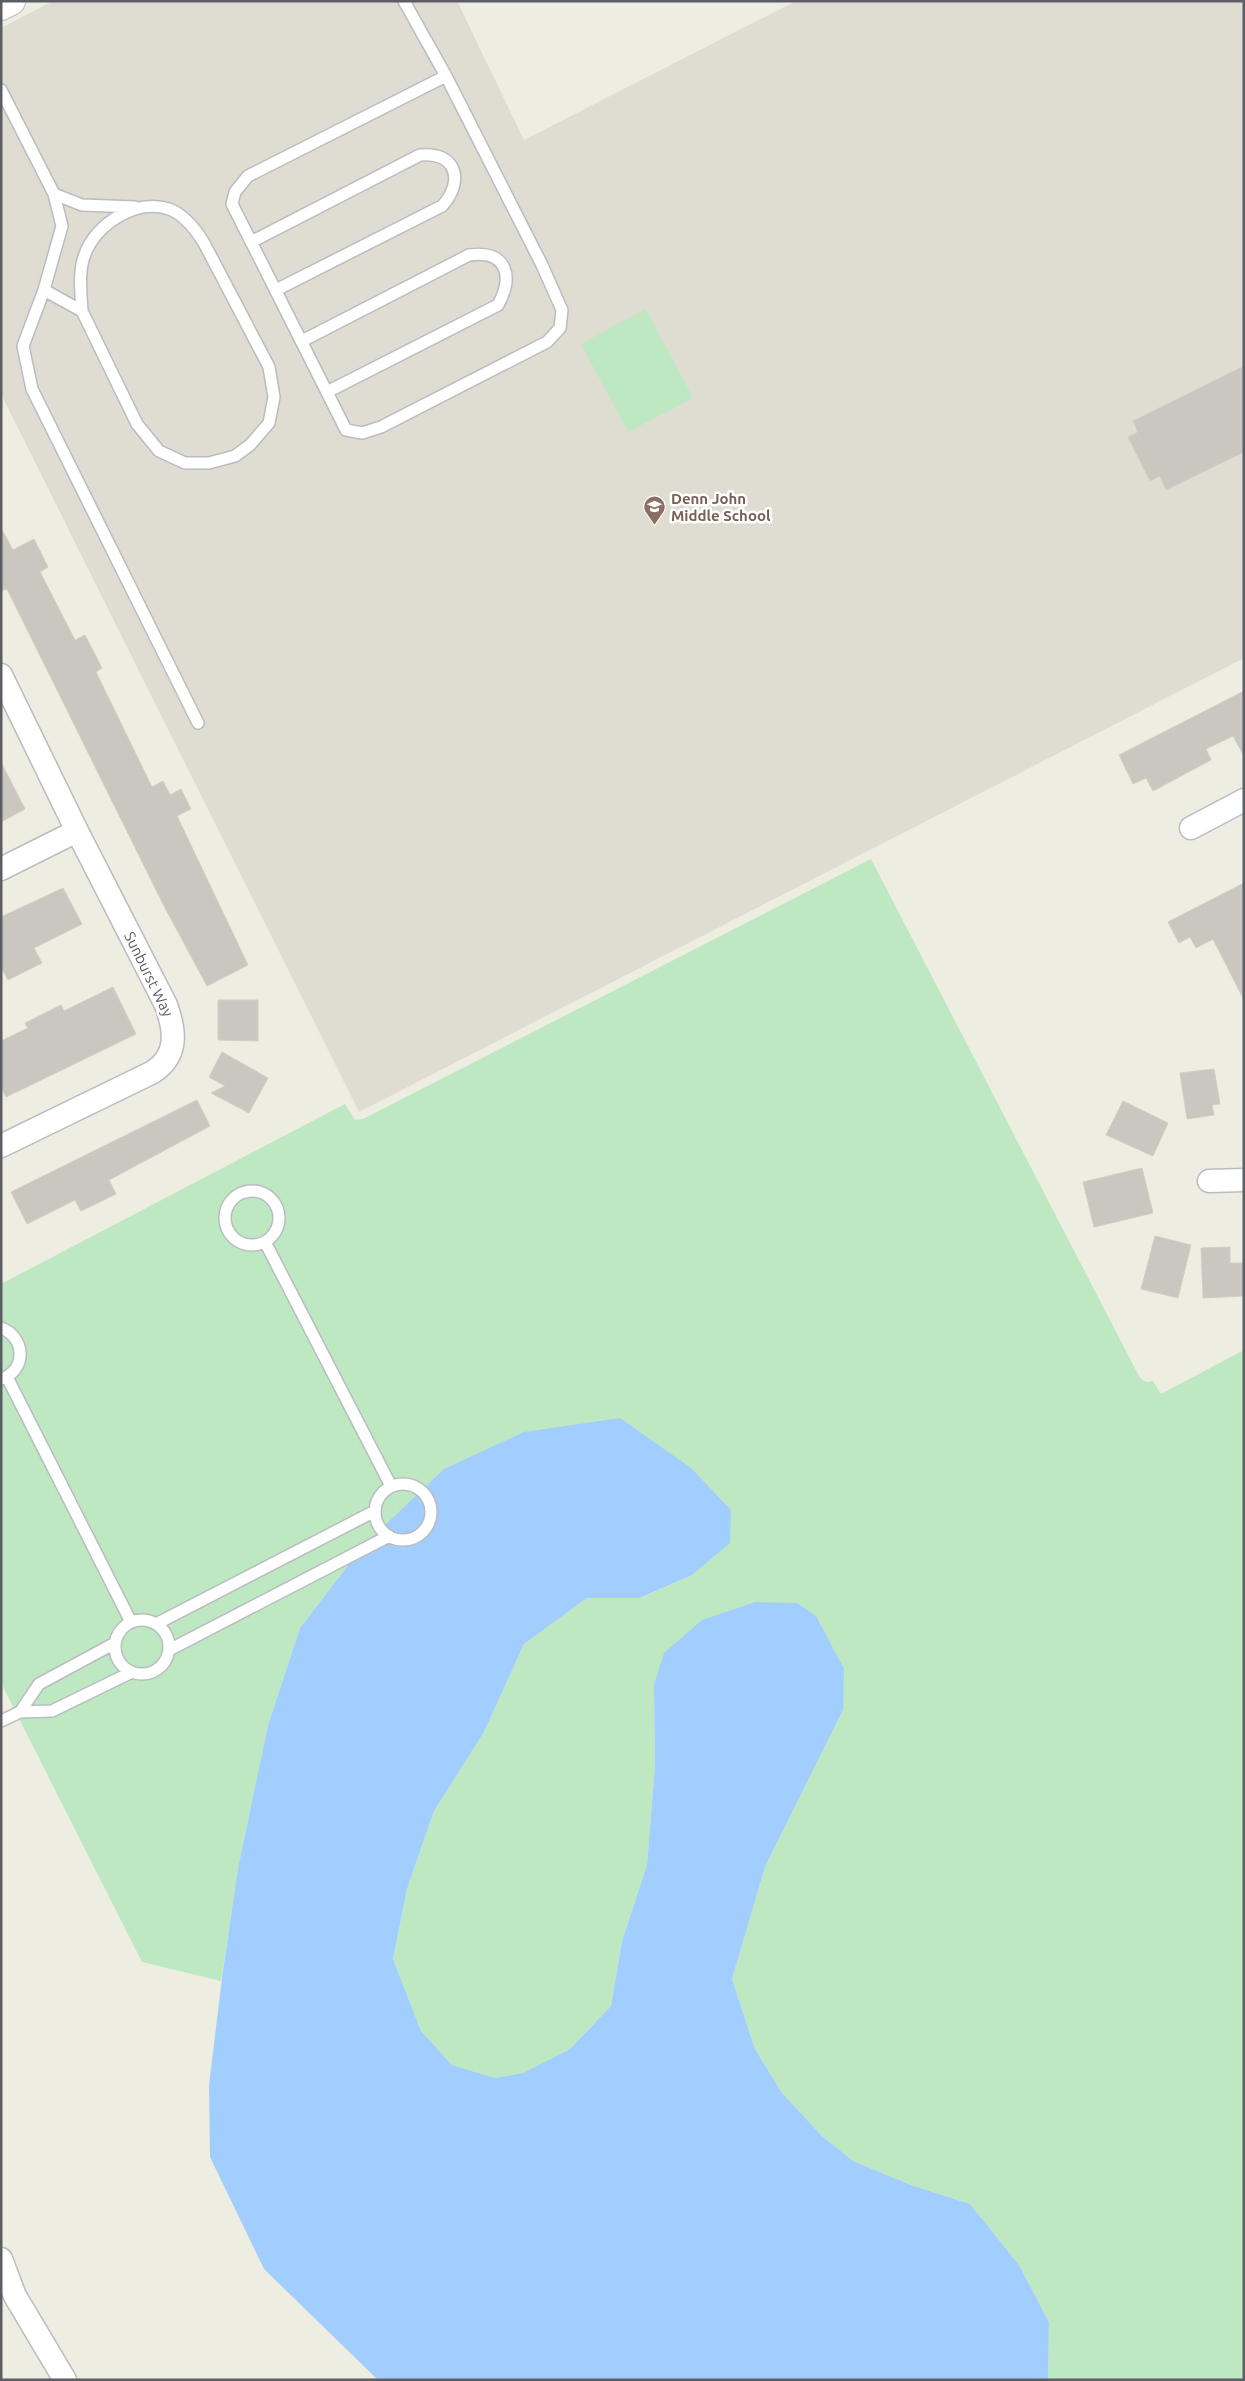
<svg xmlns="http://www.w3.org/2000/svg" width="1245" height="2381" font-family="Ubuntu,sans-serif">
  <rect width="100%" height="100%" fill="#eeede2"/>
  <!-- education -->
  <path fill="#dfdcd1" d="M 53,1 L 457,1 L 524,140 L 796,1 L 1244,1 L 1244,658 L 359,1112 L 1,394 L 1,28 Z"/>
  <!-- green -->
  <path fill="#bde8c1" d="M 646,309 L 693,398 L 628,432 L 581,344 Z
    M 871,859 L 1140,1378 L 1146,1382 L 1153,1381 L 1161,1394 L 1244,1350 L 1244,2380 L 1048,2380 L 1049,2322 L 1019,2265 L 970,2204 L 911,2185 L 853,2161 L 822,2136 L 782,2093 L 755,2049 L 732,1979 L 765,1867 L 843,1710 L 654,1685 L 655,1766 L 647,1865 L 622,1941 L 611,2006 L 570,2049 L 523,2073 L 495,2078 L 452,2065 L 421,2031 L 393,1959 L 407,1889 L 434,1811 L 484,1732 L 524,1644 L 587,1598 L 641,1598 L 692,1575 L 362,1547 L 300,1628 L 268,1725 L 238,1868 L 221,1981 L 142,1962 L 1,1683 L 1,1284 L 345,1104 L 355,1120 L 363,1119 Z"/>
  <!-- water -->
  <path fill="#a2ceff" d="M 620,1418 L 691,1468 L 731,1510 L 730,1543 L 692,1575 L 640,1598 L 587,1598 L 524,1644 L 484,1732 L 434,1811 L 407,1889 L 393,1959 L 421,2031 L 452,2065 L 495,2078 L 523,2073 L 570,2049 L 611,2006 L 622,1941 L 647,1865 L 655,1766 L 654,1685 L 664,1653 L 702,1620 L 755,1602 L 797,1603 L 816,1616 L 844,1669 L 843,1710 L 765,1867 L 732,1979 L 755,2049 L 782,2093 L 822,2136 L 853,2161 L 911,2185 L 970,2204 L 1019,2265 L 1049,2322 L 1048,2380 L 378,2380 L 264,2269 L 210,2157 L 209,2085 L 223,1970 L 238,1868 L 268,1725 L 300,1628 L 362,1547 L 444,1469 L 524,1432 Z"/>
  <!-- building -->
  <path fill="#c9c7bf" stroke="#d3cfc0" d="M 1244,366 L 1244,452 L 1166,490 L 1160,476 L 1150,481 L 1128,437 L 1138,432 L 1133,421 Z
    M 1,528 L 13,550 L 34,539 L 48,567 L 40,572 L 75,640 L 85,635 L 102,668 L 96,672 L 152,787 L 163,781 L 170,795 L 181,789 L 191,809 L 177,816 L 248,965 L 207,986 L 164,906 L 7,589 L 1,591 Z
    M 1244,691 L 1244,756 L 1233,736 L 1206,749 L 1211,760 L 1153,791 L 1146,778 L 1133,784 L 1119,755 Z
    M 1,762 L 25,809 L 1,822 Z
    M 1244,883 L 1244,1000 L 1213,939 L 1196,948 L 1190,937 L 1179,943 L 1168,922 Z
    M 63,888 L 82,924 L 34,948 L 42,963 L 8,980 L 1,967 L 1,917 Z
    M 113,987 L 136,1034 L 6,1097 L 1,1087 L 1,1041 L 28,1028 L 25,1023 L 61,1005 L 64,1011 Z
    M 218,1000 L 258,1000 L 258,1041 L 218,1040 Z
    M 222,1052 L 268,1078 L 249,1113 L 211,1093 L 225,1086 L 209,1077 Z
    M 1214,1069 L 1220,1104 L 1212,1105 L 1214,1115 L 1187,1119 L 1180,1073 Z
    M 197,1100 L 210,1126 L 109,1180 L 116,1194 L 81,1211 L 75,1200 L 27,1224 L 11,1192 Z
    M 1123,1101 L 1168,1123 L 1153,1156 L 1106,1135 Z
    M 1142,1168 L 1153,1213 L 1094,1227 L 1083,1182 Z
    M 1155,1236 L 1191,1245 L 1178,1298 L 1141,1289 Z
    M 1230,1247 L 1230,1263 L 1244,1263 L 1244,1296 L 1203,1298 L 1201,1248 Z"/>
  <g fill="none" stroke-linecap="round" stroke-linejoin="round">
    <defs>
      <path id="lane" d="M 404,1 L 446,76 L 542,265 L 562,310 L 560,328 L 547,342 L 381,427 L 362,433 L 346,430 L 232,204 L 235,192 L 248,176 L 446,76
        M 1,90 L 54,194 L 62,226 L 44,290 L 23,346 L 32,389 L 198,723
        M 54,194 L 82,205 L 135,207
        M 251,242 L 420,155 C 456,151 465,181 442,206 L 276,290
        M 44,290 L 82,311 L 137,424 L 159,451 L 185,463 L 209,463 L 235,456 L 250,445 L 269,423 L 274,397 L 269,367 L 204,243 C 196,230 183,214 169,209 C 136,198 96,224 85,254 C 78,271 81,293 82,311
        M 302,341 L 469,255 C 507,250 514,276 498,305 L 327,392
        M225 1218a27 27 0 1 1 54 0a27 27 0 1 1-54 0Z
        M 265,1242 L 391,1486
        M 1,1328 C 26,1337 27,1371 1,1379
        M 7,1377 L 131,1622
        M375 1512a28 28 0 1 1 56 0a28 28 0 1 1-56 0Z
        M115 1647a27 27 0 1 1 54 0a27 27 0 1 1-54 0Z
        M 156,1624 L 375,1511
        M 169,1650 L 389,1536
        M 20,1712 L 39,1684 L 115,1643
        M 1,1721 L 20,1712 L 52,1711 L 132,1672"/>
      <path id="street" d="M 1,675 L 77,831 L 166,1005 C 175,1030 179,1055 153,1072 L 1,1146
        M 1191,828 L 1244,800
        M 1,869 L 77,831
        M 1209,1181 L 1244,1180
        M 1,2259 L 15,2296 L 65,2380"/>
      <path id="secondary" d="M 1,6 L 11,1"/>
    </defs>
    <!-- lane casing -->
    <use href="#lane" stroke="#babcc2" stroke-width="14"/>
    <!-- street casing -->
    <use href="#street" stroke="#babcc2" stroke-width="25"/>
    <!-- secondary casing -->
    <use href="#secondary" stroke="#bbbec5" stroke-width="30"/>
    <!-- lane -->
    <use href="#lane" stroke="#fff" stroke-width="11"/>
    <!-- street -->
    <use href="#street" stroke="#fff" stroke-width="22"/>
    <!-- secondary -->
    <use href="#secondary" stroke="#fff" stroke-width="28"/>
  </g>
  <!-- icons -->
  <defs>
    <symbol id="school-pin" viewBox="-11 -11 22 30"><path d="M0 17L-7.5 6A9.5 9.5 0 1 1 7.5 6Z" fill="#8d6e63" stroke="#fff"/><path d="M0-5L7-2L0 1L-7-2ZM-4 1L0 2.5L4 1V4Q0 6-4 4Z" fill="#fff"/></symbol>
  </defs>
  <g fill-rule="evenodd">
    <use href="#school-pin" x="642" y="494" width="25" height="34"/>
  </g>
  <g text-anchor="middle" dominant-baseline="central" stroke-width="5" stroke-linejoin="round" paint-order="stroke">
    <!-- education labels -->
    <g font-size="15" font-weight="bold" fill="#785e54" stroke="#fff" text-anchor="start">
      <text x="671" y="498">Denn John<tspan x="671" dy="17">Middle School</tspan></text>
    </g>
    <!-- street labels -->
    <g font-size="15" fill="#5b5e64" stroke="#fff">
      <text transform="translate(149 974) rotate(64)">Sunburst Way</text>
    </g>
  </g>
  <!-- border -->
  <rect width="1245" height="2381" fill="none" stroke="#5b5e64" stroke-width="5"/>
</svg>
